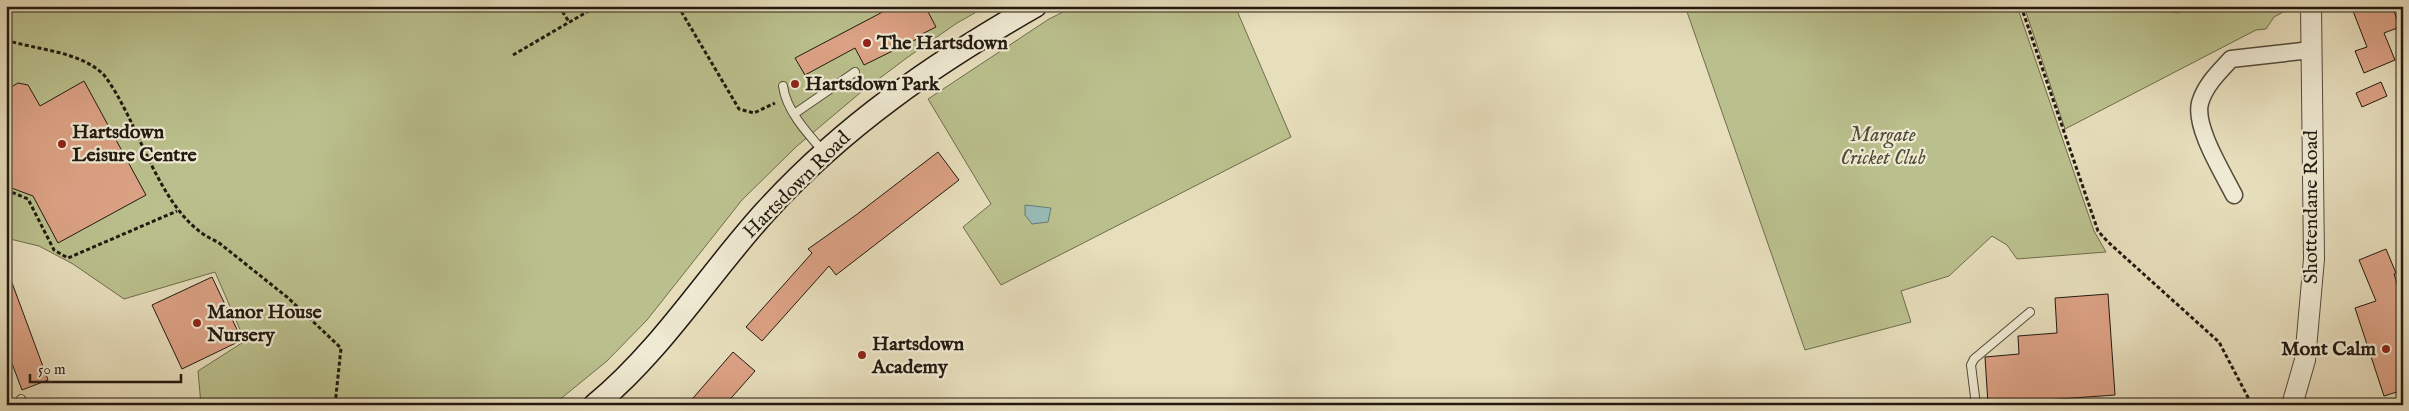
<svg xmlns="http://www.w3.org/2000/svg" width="2409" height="411" font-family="'IM FELL English',serif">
  <rect width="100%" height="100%" fill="#e7debc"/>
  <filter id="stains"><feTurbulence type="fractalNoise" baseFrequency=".004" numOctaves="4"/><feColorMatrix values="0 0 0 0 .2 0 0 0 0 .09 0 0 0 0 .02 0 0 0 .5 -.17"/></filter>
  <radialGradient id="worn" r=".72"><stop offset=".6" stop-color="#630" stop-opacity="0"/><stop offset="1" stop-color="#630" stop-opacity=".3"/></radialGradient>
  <!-- green -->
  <path fill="#bac08d" stroke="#6e6c4e" d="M 6,6 L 987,6 L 957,23 L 908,57 L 860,93 L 797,146 L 742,200 L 647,320 L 607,361 L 553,405 L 201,405 L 198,371 L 245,341 L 215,272 L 124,299 L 73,264 L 39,246 L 6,238 Z
    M 1075,6 L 1235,6 L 1291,137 L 1001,285 L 963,227 L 991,204 L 928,99 L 1049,19 Z
    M 1685,6 L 2017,6 L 2094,231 L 2106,252 L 2017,259 L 2007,245 L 1992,236 L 1949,276 L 1901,291 L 1911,322 L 1805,350 Z
    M 2024,6 L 2171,6 L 2172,12 L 2179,13 L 2178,6 L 2294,6 L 2274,17 L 2266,29 L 2256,30 L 2065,129 Z"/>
  <!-- water -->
  <path fill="#98bbb7" stroke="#697a74" d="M 1025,205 L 1051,208 L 1048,222 L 1032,224 L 1025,215 Z"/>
  <!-- building -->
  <path fill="#dca285" stroke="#221910" d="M 894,6 L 925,6 L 936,27 L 916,37 L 917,39 L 864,65 L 855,48 L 805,75 L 795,58 Z
    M 2351,6 L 2392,6 L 2400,27 L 2384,33 L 2395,60 L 2364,73 L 2355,51 L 2367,47 Z
    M 84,81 L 146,195 L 58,243 L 33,196 L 6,186 L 6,90 L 18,83 L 28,85 L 40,106 Z
    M 2381,82 L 2387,96 L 2362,107 L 2356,93 Z
    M 938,152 L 959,180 L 836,275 L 829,266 L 762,341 L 746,327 L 812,253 L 808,249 L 856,215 Z
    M 2386,249 L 2396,273 L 2394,274 L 2403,302 L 2403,390 L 2384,396 L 2355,308 L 2376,301 L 2359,260 Z
    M 8,272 L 48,380 L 22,390 L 11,361 L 6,363 L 6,273 Z
    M 212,277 L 242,340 L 182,369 L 152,305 Z
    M 2108,294 L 2115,395 L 1988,404 L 1985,357 L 2019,354 L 2018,336 L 2057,333 L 2055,298 Z
    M 733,352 L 755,371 L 725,405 L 687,405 Z"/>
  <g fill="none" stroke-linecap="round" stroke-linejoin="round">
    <defs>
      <path id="service" d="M 783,86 C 786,110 807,133 823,151
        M 794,114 L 855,72
        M 21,399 L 24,405
        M 1976,405 L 1971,365 L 1974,359 L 2030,312"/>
      <path id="minor" d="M 2234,195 C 2223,173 2194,127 2200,103 C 2205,85 2219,72 2231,59 L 2311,50"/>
      <path id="tertiary" d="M 2292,405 L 2305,360 L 2314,259 L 2311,6"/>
      <path id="secondary" d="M 595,405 C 661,351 708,275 765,212 C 843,126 935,63 1035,6"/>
    </defs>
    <!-- service casing -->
    <use href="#service" stroke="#534a3b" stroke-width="10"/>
    <!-- minor casing -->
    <use href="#minor" stroke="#534a3b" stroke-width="19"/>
    <!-- tertiary casing -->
    <use href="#tertiary" stroke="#534a3b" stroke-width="22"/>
    <!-- secondary casing -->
    <use href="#secondary" stroke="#221910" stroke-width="25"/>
    <!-- path -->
    <path stroke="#221910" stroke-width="3" stroke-dasharray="4 2.5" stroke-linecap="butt" d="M 559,6 L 569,22
      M 678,6 L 739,109 L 754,113 L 775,103
      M 2021,6 L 2098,231 L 2108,242 L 2219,342 L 2252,405
      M 6,40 C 37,50 80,51 104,75 C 141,123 159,218 218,242 L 287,297 L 341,348 L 335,405
      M 513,55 L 597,6
      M 6,190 L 28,199 L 54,250 L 68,258 L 177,211"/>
    <!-- service -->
    <use href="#service" stroke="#efead3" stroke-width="8"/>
    <!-- minor -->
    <use href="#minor" stroke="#efead3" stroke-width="16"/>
    <!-- tertiary -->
    <use href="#tertiary" stroke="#efead3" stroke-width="20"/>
    <!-- secondary -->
    <use href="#secondary" stroke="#efead3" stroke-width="22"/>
  </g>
  <!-- markers -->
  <g fill="#8f2418" stroke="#efead3" stroke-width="2">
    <circle cx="867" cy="43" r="5"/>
    <circle cx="795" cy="84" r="5"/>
    <circle cx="62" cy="144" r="5"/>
    <circle cx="197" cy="323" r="5"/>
    <circle cx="2386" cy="349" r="5"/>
    <circle cx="862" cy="355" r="5"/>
  </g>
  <g text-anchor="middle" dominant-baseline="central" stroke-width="4.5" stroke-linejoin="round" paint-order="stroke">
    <!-- poi labels -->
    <g font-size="20" font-weight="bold" fill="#221910" stroke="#efead3" text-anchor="start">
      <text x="877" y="43">The Hartsdown</text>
      <text x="805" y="84">Hartsdown Park</text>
      <text x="72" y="132">Hartsdown<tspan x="72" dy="23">Leisure Centre</tspan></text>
      <text x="207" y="312">Manor House<tspan x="207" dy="23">Nursery</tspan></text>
      <text x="872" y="344">Hartsdown<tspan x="872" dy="23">Academy</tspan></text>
      <text x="2376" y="349" text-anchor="end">Mont Calm</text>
    </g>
    <!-- park labels -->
    <g font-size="20" font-style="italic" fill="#504b36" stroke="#efead3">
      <text x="1883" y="135">Margate<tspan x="1883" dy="23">Cricket Club</tspan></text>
    </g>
    <!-- street labels -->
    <g font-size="20" fill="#221910" stroke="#efead3">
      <text transform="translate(797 185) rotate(-45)">Hartsdown Road</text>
      <text transform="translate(2311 207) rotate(-90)">Shottendane Road</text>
    </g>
  </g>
  <!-- margin -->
  <rect width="2409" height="411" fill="none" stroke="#e7debc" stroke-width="25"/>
  <rect x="8" y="8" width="2394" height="396" fill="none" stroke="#221910" stroke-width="2.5"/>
  <rect x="12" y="12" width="2384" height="386" fill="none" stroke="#221910"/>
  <!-- scale -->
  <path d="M30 374v8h151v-8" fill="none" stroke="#221910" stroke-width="2.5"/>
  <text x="38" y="374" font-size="15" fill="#221910" stroke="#efead3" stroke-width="4" paint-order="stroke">50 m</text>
  <rect width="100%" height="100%" filter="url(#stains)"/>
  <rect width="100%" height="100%" fill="url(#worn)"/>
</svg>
